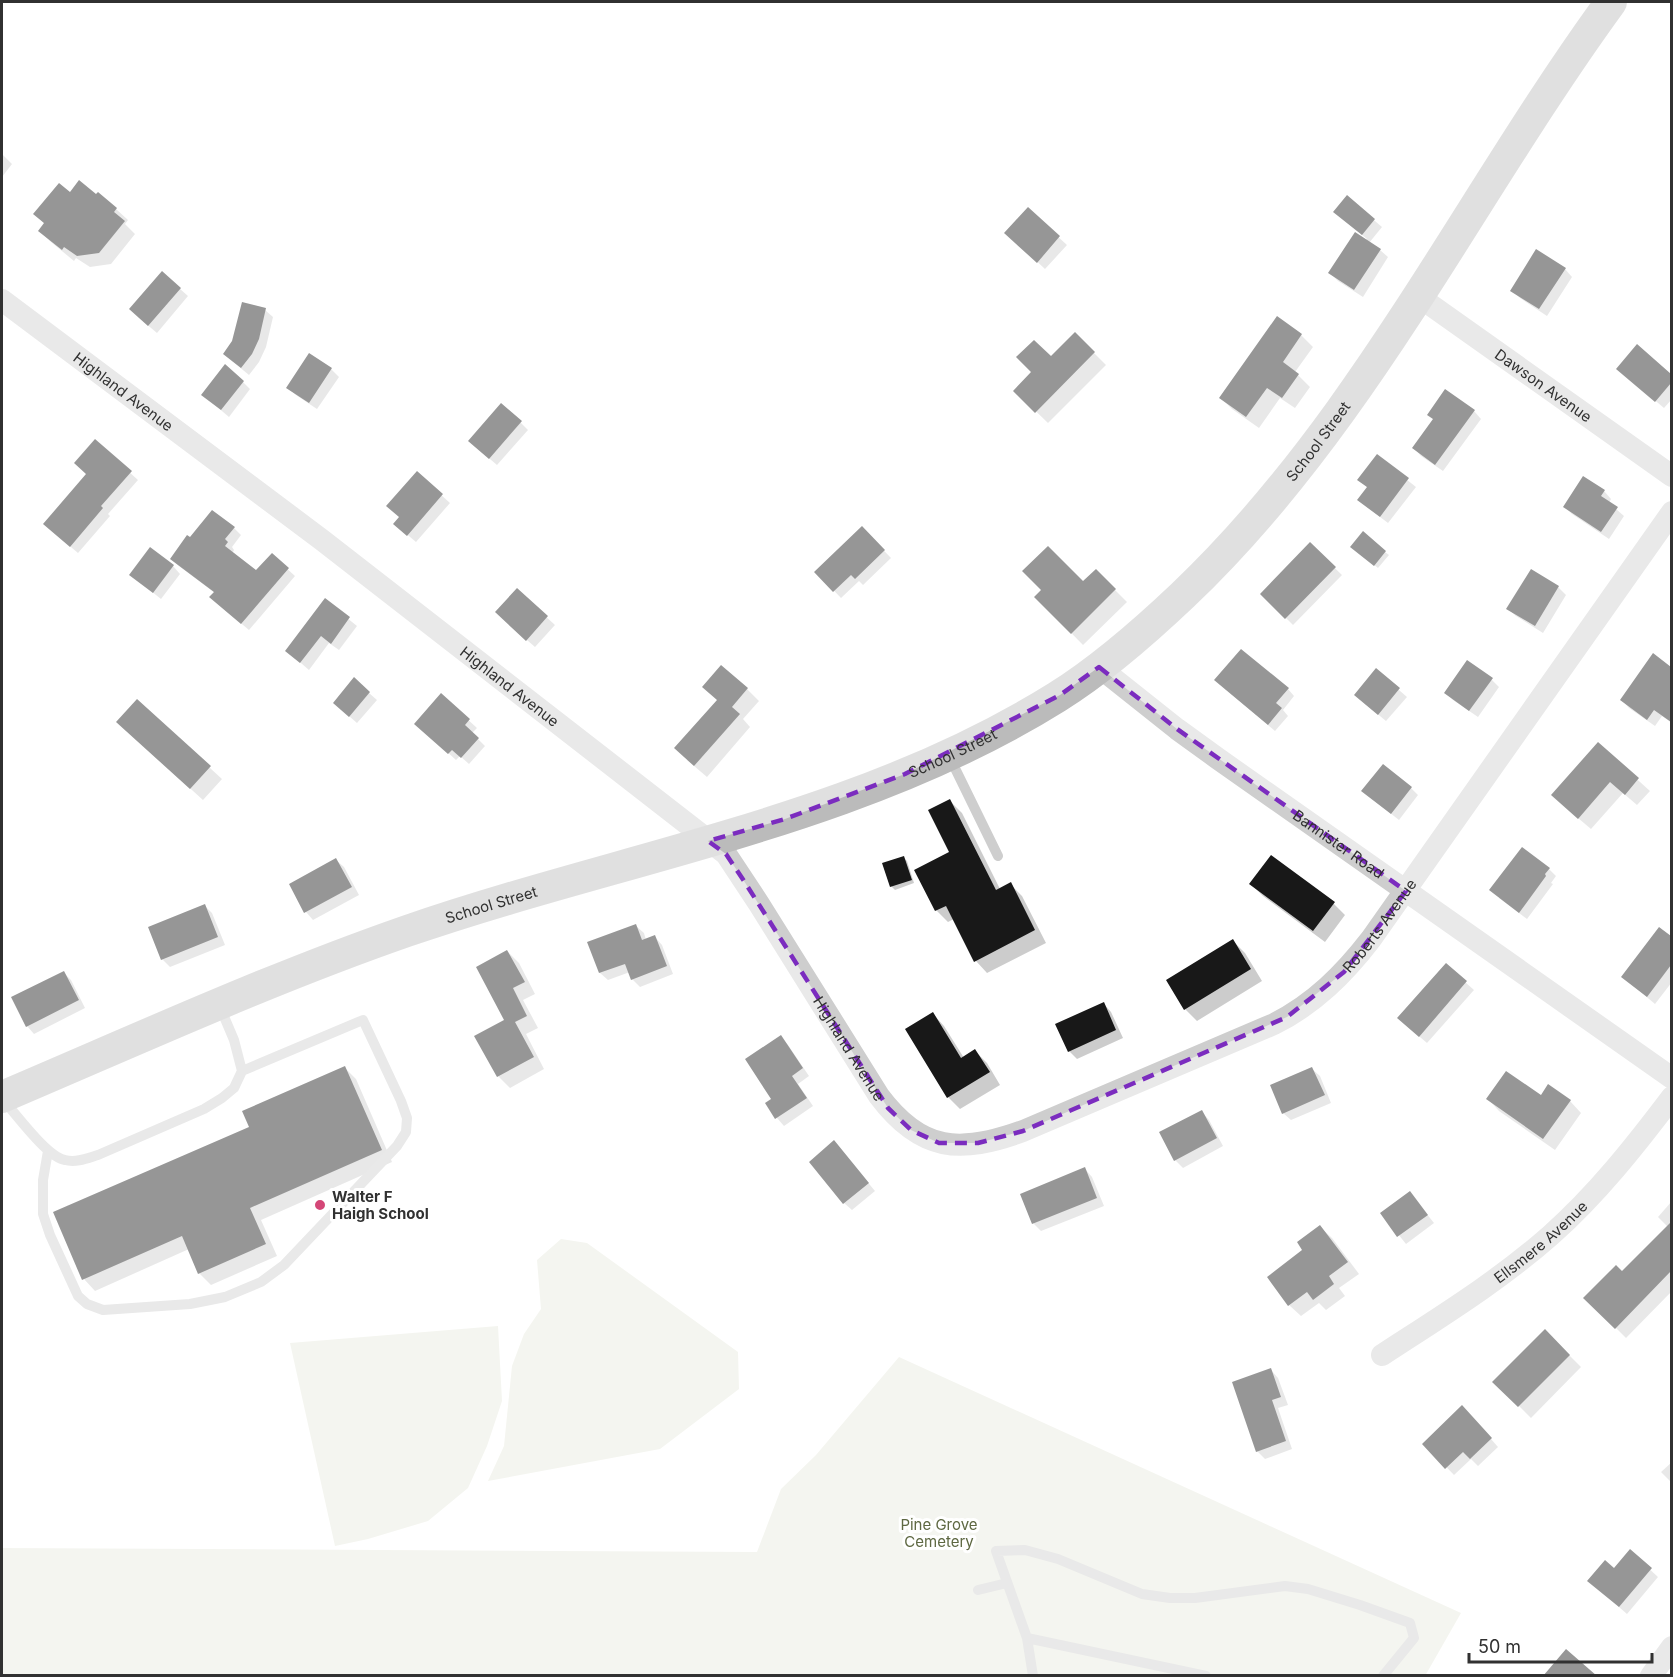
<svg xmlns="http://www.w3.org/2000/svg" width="1673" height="1677" font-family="Inter,sans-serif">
  <rect width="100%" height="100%" fill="#fff"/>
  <!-- green -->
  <path fill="#e7e9dd" d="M 561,1239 L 587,1243 L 738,1352 L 739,1389 L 660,1449 L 488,1481 L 504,1446 L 512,1366 L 524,1334 L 541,1309 L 537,1260 Z
    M 498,1326 L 502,1401 L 487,1446 L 468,1488 L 428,1521 L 368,1539 L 335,1546 L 290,1343 Z
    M 899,1357 L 1461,1613 L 1425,1676 L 2,1676 L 2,1548 L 757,1552 L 781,1489 L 816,1455 Z"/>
  <!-- shadow -->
  <path fill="#0003" d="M 2,154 L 12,164 L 2,177 Z
    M 70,194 L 97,196 L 116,209 L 128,220 L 125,224 L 135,234 L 111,264 L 90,267 L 76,258 L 74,261 L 51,242 L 40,231 L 45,224 L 35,214 Z
    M 1347,197 L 1382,227 L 1369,243 L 1380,250 L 1388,257 L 1363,297 L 1338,281 L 1330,273 L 1367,239 L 1343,219 Z
    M 1028,209 L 1067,245 L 1045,269 L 1014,240 Z
    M 1565,269 L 1572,277 L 1547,316 L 1520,298 L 1512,290 Z
    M 162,273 L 188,296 L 157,333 L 138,317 Z
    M 265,310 L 273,317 L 266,347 L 259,362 L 249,375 L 232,361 Z
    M 1277,318 L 1301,335 L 1313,347 L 1295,372 L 1310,387 L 1295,408 L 1280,398 L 1259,428 L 1232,409 L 1220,397 Z
    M 1075,334 L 1106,365 L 1048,423 L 1015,391 Z
    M 1637,346 L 1672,375 L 1672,399 L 1664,408 L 1626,376 Z
    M 331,369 L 339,377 L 317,409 L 296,395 L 288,388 Z
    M 243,382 L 250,389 L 229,417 L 203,395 Z
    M 1474,411 L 1481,419 L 1443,471 L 1421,456 L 1414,448 L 1434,420 L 1429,415 Z
    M 520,422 L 528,430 L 497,465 L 477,448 Z
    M 95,441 L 138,480 L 108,514 L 110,516 L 78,553 L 52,531 L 87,474 Z
    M 1377,456 L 1416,487 L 1388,523 L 1367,507 L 1368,488 L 1359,480 Z
    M 417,473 L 450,503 L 416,542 L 403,531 L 400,518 Z
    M 1604,491 L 1611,499 L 1609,503 L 1624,516 L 1609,539 L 1572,514 L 1565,507 Z
    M 234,528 L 241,535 L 232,547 L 234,550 L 232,554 L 256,572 L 272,555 L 295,576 L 249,630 L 218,604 L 215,593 L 179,566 L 171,559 L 191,539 Z
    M 862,528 L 891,558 L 863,585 L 859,581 L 841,598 L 816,572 Z
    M 1310,544 L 1342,575 L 1293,625 L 1262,594 Z
    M 1355,550 L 1385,552 L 1389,555 L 1378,568 Z
    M 173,566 L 180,574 L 161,599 L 131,575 Z
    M 1096,571 L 1127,602 L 1083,645 L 1036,597 L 1083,583 Z
    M 1531,571 L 1558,587 L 1566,595 L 1543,633 L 1516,616 L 1508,609 Z
    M 517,590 L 555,625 L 535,647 L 504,620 Z
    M 325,600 L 357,626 L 339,650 L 329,643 L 309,670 L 287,651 Z
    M 1653,656 L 1672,668 L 1672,723 L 1662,716 L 1655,726 L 1629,708 L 1622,700 Z
    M 1376,670 L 1407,697 L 1386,721 L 1363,702 Z
    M 1492,680 L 1499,687 L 1478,717 L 1453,700 L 1446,692 Z
    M 1223,687 L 1288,689 L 1294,696 L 1283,710 L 1288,716 L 1275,731 Z
    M 747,689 L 759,701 L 743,719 L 750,727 L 707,777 L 687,760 Z
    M 369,693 L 377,700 L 357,723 L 342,710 Z
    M 441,695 L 477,728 L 472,733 L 485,746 L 469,764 L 460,756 L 456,760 L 424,731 Z
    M 137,701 L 222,779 L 203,800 L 130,734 Z
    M 1598,744 L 1650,791 L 1637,805 L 1623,793 L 1591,829 L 1565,807 Z
    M 1411,788 L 1418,795 L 1399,820 L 1371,798 Z
    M 950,801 L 962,813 L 1000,889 L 1010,884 L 1022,896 L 1046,943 L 987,973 L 976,961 L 954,919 L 948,922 L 936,910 L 951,853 Z
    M 904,858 L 907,861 L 914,883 L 895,890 L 891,886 Z
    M 336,860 L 344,867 L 359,895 L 313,920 L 306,912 L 291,884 Z
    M 1549,869 L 1556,876 L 1551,883 L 1553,884 L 1527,919 L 1499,898 Z
    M 1251,884 L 1334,904 L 1345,915 L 1325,942 L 1263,896 Z
    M 205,906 L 212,913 L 225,945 L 170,967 L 162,959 Z
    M 636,926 L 644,933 L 646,940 L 655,937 L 662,945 L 673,974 L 640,987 L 632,979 L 630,972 L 608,980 L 600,973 L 589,943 Z
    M 1659,929 L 1672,938 L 1672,982 L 1655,1004 L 1623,977 Z
    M 1233,941 L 1245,953 L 1262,981 L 1197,1021 L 1185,1009 Z
    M 507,951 L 519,963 L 535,994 L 523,1000 L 538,1028 L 526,1034 L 544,1069 L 510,1088 L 498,1076 L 506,1020 Z
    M 1446,965 L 1474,990 L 1427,1043 L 1407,1026 Z
    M 64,973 L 71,980 L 85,1008 L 34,1034 L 27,1026 Z
    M 1104,1004 L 1111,1012 L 1123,1038 L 1077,1059 L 1069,1051 Z
    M 933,1014 L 944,1026 L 964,1058 L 975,1051 L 987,1063 L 1000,1085 L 960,1109 L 948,1097 L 907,1030 Z
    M 781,1037 L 788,1045 L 809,1076 L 798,1084 L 813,1106 L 784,1126 L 777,1118 L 767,1104 L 773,1099 Z
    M 344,1067 L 356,1079 L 392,1162 L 261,1220 L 277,1256 L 211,1285 L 199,1273 L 189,1249 L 95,1291 L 84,1279 L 251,1128 Z
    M 1312,1069 L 1320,1076 L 1331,1103 L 1291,1120 L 1283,1113 Z
    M 1541,1097 L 1570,1101 L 1581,1113 L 1555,1150 L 1499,1111 L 1488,1099 Z
    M 1202,1112 L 1209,1120 L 1223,1146 L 1183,1168 L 1175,1160 Z
    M 841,1150 L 875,1191 L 852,1210 L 844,1203 Z
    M 1085,1169 L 1092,1177 L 1104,1206 L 1041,1231 L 1034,1224 L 1022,1194 Z
    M 1410,1193 L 1434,1223 L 1406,1244 L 1382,1214 Z
    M 1672,1201 L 1672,1291 L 1626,1338 L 1586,1298 L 1622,1273 L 1668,1227 L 1658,1217 Z
    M 1320,1227 L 1332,1238 L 1359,1274 L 1339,1288 L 1345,1296 L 1326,1310 L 1319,1303 L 1301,1316 L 1289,1305 L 1304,1250 Z
    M 1545,1331 L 1581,1367 L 1531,1418 L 1495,1382 Z
    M 1271,1370 L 1278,1378 L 1288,1405 L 1278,1408 L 1292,1449 L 1265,1459 L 1257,1451 Z
    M 1470,1415 L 1498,1447 L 1478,1466 L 1471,1459 L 1454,1475 L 1424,1444 Z
    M 1672,1462 L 1672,1483 L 1661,1472 Z
    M 1630,1551 L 1658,1577 L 1627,1614 L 1597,1588 Z"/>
  <!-- building -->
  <path fill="#181818" d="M 79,180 L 96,194 L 98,192 L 117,208 L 114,212 L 125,221 L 99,253 L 77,256 L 64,247 L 62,250 L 38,231 L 44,223 L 33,214 L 59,183 L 70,192 Z
    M 1347,195 L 1375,219 L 1362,235 L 1333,212 Z
    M 1028,207 L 1060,236 L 1037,263 L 1004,233 Z
    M 1355,232 L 1381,249 L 1354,290 L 1328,273 Z
    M 1536,249 L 1566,268 L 1539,309 L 1510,291 Z
    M 162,271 L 181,288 L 148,326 L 129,309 Z
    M 242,302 L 266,308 L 259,339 L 252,354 L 241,368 L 223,354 L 232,341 Z
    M 1277,316 L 1302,334 L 1283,362 L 1299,374 L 1282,398 L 1267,388 L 1246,417 L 1219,398 Z
    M 1075,332 L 1095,352 L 1035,413 L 1013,391 L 1031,372 L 1016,357 L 1034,340 L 1051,356 Z
    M 1637,344 L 1671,374 L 1671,383 L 1655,402 L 1616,369 Z
    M 309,353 L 332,368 L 309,403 L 286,388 Z
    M 225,364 L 244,381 L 221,410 L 201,395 Z
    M 1445,389 L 1475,410 L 1435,465 L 1412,448 L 1433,419 L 1427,415 Z
    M 501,403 L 522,421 L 489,459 L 468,441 Z
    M 95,439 L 132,471 L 101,506 L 103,508 L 70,547 L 43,524 L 86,474 L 74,463 Z
    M 1377,454 L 1409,478 L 1380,517 L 1357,500 L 1367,487 L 1357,480 Z
    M 417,471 L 443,494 L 407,536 L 393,524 L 399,517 L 386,506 Z
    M 1583,476 L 1605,490 L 1601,496 L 1618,507 L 1601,532 L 1563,507 Z
    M 212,510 L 235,527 L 225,539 L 228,542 L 225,546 L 256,570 L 272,553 L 289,568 L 241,624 L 209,597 L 214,592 L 170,559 L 187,535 L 190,537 Z
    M 862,526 L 885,550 L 855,579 L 851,575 L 833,592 L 814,572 Z
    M 1363,531 L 1386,551 L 1374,566 L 1350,547 Z
    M 1310,542 L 1336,567 L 1285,619 L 1260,594 Z
    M 1048,546 L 1083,581 L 1096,569 L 1116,589 L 1071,634 L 1034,597 L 1041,590 L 1022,571 Z
    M 150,547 L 174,565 L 153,593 L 129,575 Z
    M 1531,569 L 1559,586 L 1535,626 L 1506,609 Z
    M 517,588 L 548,616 L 526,641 L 495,612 Z
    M 325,598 L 350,617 L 331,644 L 321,636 L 300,663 L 285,651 Z
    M 1241,649 L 1289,688 L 1276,703 L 1282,708 L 1268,725 L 1214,680 Z
    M 1653,653 L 1671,667 L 1671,722 L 1654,710 L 1647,720 L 1620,700 Z
    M 1467,660 L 1493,678 L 1469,711 L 1444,693 Z
    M 721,665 L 748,688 L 732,707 L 740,714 L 694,766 L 674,748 L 717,700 L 702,687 Z
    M 1376,668 L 1400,688 L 1378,715 L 1354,695 Z
    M 354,677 L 370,692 L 349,717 L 333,703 Z
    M 441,693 L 470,719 L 465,725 L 479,738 L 461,758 L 452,750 L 448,754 L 414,724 Z
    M 137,699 L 211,766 L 190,789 L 116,722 Z
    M 1598,742 L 1639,778 L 1625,795 L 1610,782 L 1578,819 L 1551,795 Z
    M 1383,764 L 1412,787 L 1391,814 L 1361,791 Z
    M 950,799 L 996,890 L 1011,882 L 1035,930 L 974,962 L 946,906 L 935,911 L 914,870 L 949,852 L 928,810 Z
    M 1522,847 L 1550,868 L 1545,874 L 1546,876 L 1519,913 L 1489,890 Z
    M 1271,855 L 1335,902 L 1313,931 L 1249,884 Z
    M 904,856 L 912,880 L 890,887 L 882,863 Z
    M 336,858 L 352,887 L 304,913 L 289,884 Z
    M 205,904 L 218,937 L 161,960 L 148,927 Z
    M 636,924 L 642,940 L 655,935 L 667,966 L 631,980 L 625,964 L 599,973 L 587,942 Z
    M 1659,927 L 1671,936 L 1671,965 L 1647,997 L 1621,977 Z
    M 1233,939 L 1251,969 L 1184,1010 L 1166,980 Z
    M 507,950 L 525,982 L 513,988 L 527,1016 L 515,1022 L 534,1057 L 497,1077 L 474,1036 L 504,1020 L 476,967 Z
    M 1446,963 L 1467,981 L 1419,1037 L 1397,1018 Z
    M 64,971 L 79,1000 L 26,1027 L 11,997 Z
    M 1104,1002 L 1116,1030 L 1068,1052 L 1055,1024 Z
    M 933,1012 L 961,1058 L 975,1049 L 990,1072 L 947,1098 L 905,1029 Z
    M 781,1035 L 803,1068 L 792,1076 L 807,1098 L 775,1119 L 765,1103 L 771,1099 L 745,1059 Z
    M 345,1066 L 382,1150 L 250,1208 L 266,1244 L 198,1274 L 182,1236 L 82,1280 L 53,1212 L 249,1127 L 242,1111 Z
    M 1312,1067 L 1325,1095 L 1282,1114 L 1270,1085 Z
    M 1506,1071 L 1541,1095 L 1548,1084 L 1571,1100 L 1543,1139 L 1486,1099 Z
    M 1202,1110 L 1217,1138 L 1174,1161 L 1159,1132 Z
    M 834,1140 L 869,1183 L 843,1204 L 809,1162 Z
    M 1085,1167 L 1097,1198 L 1032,1224 L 1020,1194 Z
    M 1410,1191 L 1428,1215 L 1397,1237 L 1380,1213 Z
    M 1671,1222 L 1671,1271 L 1615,1329 L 1583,1298 L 1616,1265 L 1622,1271 Z
    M 1320,1225 L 1348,1262 L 1329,1276 L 1334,1284 L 1313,1300 L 1307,1292 L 1288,1306 L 1267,1277 L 1302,1250 L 1297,1242 Z
    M 1545,1329 L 1570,1355 L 1518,1407 L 1492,1382 Z
    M 1271,1368 L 1281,1397 L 1272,1400 L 1286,1441 L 1256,1452 L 1232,1382 Z
    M 1462,1405 L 1492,1438 L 1470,1459 L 1463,1452 L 1445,1469 L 1422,1444 Z
    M 1630,1549 L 1652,1568 L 1619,1607 L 1587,1581 L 1605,1560 L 1614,1568 Z
    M 1566,1649 L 1597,1676 L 1543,1676 Z"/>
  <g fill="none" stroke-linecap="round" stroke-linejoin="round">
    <!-- lane -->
    <path stroke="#cecece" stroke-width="10" d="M 950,758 L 998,856
      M 4,1101 C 17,1115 47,1157 65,1160 C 76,1163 88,1158 98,1155 L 204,1109 L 222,1098 L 234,1088 L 242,1071 L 234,1040 L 220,1007
      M 48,1151 L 43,1180 L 43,1214 L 50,1235 L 78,1296 L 87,1304 L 103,1310 L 190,1304 L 225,1297 L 261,1282 L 284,1265 L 397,1146 L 406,1132 L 407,1118 L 401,1101 L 363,1020 L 242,1071
      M 978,1590 L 1007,1583
      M 1027,1638 L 1206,1676
      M 1033,1676 L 1027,1638 L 996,1551 L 1025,1550 L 1058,1559 L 1142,1594 L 1170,1598 L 1195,1598 L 1285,1586 L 1308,1589 L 1360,1605 L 1410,1623 L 1414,1638 L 1383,1676"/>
    <!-- street -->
    <g stroke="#cecece" stroke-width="22">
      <path id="s1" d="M 1418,296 L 1672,476"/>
      <path id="s2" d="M 2,300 L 322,540 L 726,854 L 759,904 L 879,1096 C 921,1152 960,1154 1023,1131 L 1274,1024 C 1314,1004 1344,974 1371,939 L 1672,512"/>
      <path id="s3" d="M 1099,667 L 1177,729 L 1217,758 L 1672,1078"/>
      <path id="s4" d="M 1382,1355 C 1440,1317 1499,1281 1551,1235 C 1597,1194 1635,1146 1672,1097"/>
      <path d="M 1651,1676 L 1672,1647"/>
    </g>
    <!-- secondary -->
    <path stroke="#bbb" stroke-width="32" id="s5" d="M 2,1097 C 136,1040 269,979 407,931 C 624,856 859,821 1057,697 C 1102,669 1144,632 1183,595 C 1362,425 1468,198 1611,2"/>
  </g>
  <!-- marked area -->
  <path d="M0 0H1673V1677H0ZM 1099,667 L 1177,729 L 1406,891 L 1344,972 L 1287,1017 L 1023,1131 L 978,1143 L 939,1143 L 911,1130 L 888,1108 L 744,881 L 726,854 L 708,841 L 785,819 L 905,774 L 1060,695 Z" fill="#fff" fill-opacity=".55" fill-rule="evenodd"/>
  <path fill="none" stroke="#7b2cbf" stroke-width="4.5" stroke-dasharray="12 8" stroke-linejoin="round" d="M 1099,667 L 1177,729 L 1406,891 L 1344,972 L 1287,1017 L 1023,1131 L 978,1143 L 939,1143 L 911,1130 L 888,1108 L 744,881 L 726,854 L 708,841 L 785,819 L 905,774 L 1060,695 Z"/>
  <!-- markers -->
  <circle fill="#d44777" stroke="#fff" stroke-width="2" cx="320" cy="1205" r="6"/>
  <g text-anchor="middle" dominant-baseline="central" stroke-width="6" stroke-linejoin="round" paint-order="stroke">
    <!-- street labels -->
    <g font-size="15" fill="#313131" stroke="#fff">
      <text stroke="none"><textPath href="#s1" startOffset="154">Dawson Avenue</textPath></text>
      <text stroke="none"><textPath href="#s2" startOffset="152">Highland Avenue</textPath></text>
      <text stroke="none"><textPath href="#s5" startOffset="1498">School Street</textPath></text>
      <text stroke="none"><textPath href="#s2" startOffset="638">Highland Avenue</textPath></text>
      <text stroke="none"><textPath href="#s5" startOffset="1012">School Street</textPath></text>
      <text stroke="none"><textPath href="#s3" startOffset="298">Bannister Road</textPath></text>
      <text stroke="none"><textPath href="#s5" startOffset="526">School Street</textPath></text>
      <text stroke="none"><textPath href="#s2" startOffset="1780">Roberts Avenue</textPath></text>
      <text stroke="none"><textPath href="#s2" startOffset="1142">Highland Avenue</textPath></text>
      <text stroke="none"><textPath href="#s4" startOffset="195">Ellsmere Avenue</textPath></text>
    </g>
    <!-- poi labels -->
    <g font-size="15" font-weight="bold" fill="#313131" stroke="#fff" text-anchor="start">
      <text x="332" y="1196">Walter F<tspan x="332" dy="17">Haigh School</tspan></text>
    </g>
    <!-- park labels -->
    <g font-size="15" fill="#5e6842" stroke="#fff">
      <text x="939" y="1524">Pine Grove<tspan x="939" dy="17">Cemetery</tspan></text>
    </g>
  </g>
  <!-- border -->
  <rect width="1673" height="1677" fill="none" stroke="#313131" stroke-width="6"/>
  <!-- scale -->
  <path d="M1469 1653v9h183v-9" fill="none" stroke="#313131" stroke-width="3"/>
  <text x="1478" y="1653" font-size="18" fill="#313131" stroke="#ffffff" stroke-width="4.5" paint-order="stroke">50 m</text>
</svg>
